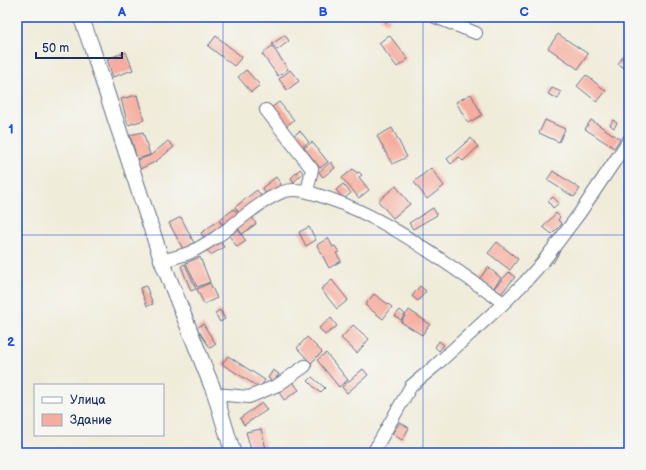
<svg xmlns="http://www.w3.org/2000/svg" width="646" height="470" font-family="'Balsamiq Sans',sans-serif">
  <rect width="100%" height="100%" fill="#f6f6f2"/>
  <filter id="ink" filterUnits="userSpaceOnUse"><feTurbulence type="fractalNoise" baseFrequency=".025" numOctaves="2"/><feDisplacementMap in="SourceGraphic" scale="8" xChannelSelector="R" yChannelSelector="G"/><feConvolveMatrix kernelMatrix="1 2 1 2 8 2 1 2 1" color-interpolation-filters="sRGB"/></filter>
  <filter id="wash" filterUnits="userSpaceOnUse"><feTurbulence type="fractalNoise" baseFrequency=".012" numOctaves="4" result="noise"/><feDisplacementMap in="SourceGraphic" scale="16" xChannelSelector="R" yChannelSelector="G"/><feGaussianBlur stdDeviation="0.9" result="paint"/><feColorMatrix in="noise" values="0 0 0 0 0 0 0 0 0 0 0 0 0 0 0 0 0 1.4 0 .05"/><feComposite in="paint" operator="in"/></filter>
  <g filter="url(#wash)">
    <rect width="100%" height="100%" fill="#f0ecda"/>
    <g id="blocks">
      <!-- building -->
      <path fill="#f6ad9f" d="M 379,17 L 392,17 L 387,23 Z
        M 558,34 L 588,54 L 578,69 L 548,48 Z
        M 285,35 L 289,41 L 277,50 L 272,44 Z
        M 389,35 L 408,59 L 397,67 L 379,43 Z
        M 216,36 L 242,57 L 234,66 L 208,46 Z
        M 272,46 L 288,69 L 278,76 L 262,54 Z
        M 629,47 L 629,65 L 626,69 L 618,64 Z
        M 126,52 L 133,70 L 113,77 L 107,59 Z
        M 246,70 L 260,85 L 251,92 L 238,77 Z
        M 290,70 L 299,81 L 287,90 L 279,79 Z
        M 586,75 L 606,91 L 597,102 L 577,86 Z
        M 552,88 L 561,92 L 558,99 L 548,94 Z
        M 471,94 L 482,115 L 468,123 L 456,102 Z
        M 137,95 L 144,120 L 128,125 L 121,99 Z
        M 279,102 L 294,120 L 286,126 L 271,108 Z
        M 545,120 L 565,129 L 559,142 L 539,133 Z
        M 591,120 L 620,139 L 614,148 L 585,129 Z
        M 613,120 L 617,123 L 614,128 L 610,125 Z
        M 392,128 L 407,157 L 392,164 L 377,136 Z
        M 300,131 L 309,142 L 302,147 L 293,136 Z
        M 143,132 L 150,155 L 137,159 L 130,135 Z
        M 471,138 L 478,147 L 463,161 L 459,157 L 451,164 L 447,159 Z
        M 168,141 L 174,147 L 155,162 L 140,169 L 137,161 L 151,155 Z
        M 312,142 L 328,162 L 320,168 L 304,148 Z
        M 331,162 L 335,168 L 323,177 L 319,172 Z
        M 431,168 L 444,186 L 427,199 L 414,182 Z
        M 300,169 L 303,173 L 294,182 L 291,178 Z
        M 353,169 L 357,173 L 359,172 L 362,175 L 359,177 L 369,190 L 359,198 L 342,178 Z
        M 553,171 L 580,189 L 574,197 L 547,180 Z
        M 276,177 L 281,184 L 267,195 L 262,188 Z
        M 343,184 L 351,193 L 344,199 L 336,190 Z
        M 396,186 L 410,204 L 393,218 L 378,201 Z
        M 257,190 L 262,197 L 240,214 L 235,207 Z
        M 553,197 L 559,203 L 553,208 L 548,201 Z
        M 433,208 L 437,215 L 413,229 L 409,223 Z
        M 234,209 L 239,215 L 224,226 L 219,220 Z
        M 556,213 L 560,217 L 558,220 L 562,224 L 552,234 L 543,227 Z
        M 181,217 L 194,243 L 183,249 L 169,223 Z
        M 252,217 L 256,224 L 242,234 L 237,227 Z
        M 219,220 L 223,227 L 205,239 L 201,233 Z
        M 309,227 L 316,240 L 306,246 L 299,232 Z
        M 237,228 L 246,241 L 237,247 L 228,234 Z
        M 328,238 L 333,247 L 335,246 L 339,252 L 336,253 L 341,261 L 329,268 L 317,245 Z
        M 219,240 L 224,247 L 211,255 L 206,249 Z
        M 497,242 L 518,259 L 510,270 L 488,253 Z
        M 556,248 L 560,251 L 553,263 L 549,260 Z
        M 200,257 L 210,282 L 197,287 L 186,263 Z
        M 185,264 L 196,289 L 191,291 L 181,266 Z
        M 488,267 L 501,278 L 492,290 L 479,280 Z
        M 509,272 L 515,277 L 500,295 L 493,289 Z
        M 332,280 L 348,300 L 337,309 L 321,289 Z
        M 210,283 L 217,298 L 204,304 L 197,289 Z
        M 146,286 L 153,304 L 147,306 L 140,288 Z
        M 420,286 L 426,291 L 418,301 L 412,296 Z
        M 374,294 L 392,307 L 383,319 L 365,305 Z
        M 220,310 L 225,319 L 220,322 L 215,313 Z
        M 400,310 L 405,314 L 401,320 L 395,316 Z
        M 409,310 L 430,324 L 422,335 L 401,322 Z
        M 331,318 L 337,326 L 325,335 L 319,328 Z
        M 203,324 L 216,344 L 210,348 L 197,328 Z
        M 353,325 L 369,339 L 357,353 L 341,338 Z
        M 307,337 L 322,352 L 311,363 L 297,348 Z
        M 439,341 L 444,345 L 439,351 L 435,347 Z
        M 326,353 L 348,380 L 339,387 L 317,360 Z
        M 228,356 L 265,380 L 260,388 L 222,364 Z
        M 363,369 L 368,375 L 347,393 L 342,387 Z
        M 273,370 L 279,374 L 273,382 L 268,378 Z
        M 312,377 L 325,388 L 320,393 L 308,381 Z
        M 292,381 L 299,390 L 284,400 L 278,391 Z
        M 262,403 L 267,410 L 244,425 L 240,418 Z
        M 400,422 L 409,428 L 402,440 L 392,434 Z
        M 261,429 L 267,453 L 252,453 L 246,432 Z"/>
    </g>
  </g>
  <g filter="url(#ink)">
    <use href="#blocks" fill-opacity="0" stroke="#667189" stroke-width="1"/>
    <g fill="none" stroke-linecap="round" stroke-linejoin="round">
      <defs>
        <path id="minor" d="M 435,17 L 476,33
          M 266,110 L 312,169 L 307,192
          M 162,261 C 171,258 182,256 191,252 C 199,248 207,243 215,238 C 237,223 257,203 282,192 C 295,187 309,192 321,196 C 388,217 446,264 504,303
          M 215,394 L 249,397 L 278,385 L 305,366
          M 373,453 L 411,386 L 435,366 L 504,303 L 525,282 L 542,263 L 579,214 L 629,140"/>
        <path id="tertiary" d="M 81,17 L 91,45 L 162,261 L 215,394 L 233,453"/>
      </defs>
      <!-- minor casing -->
      <use href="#minor" stroke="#667189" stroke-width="14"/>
      <!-- tertiary casing -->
      <use href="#tertiary" stroke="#667189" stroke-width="17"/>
      <!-- minor -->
      <use href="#minor" stroke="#fff" stroke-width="12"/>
      <!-- tertiary -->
      <use href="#tertiary" stroke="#fff" stroke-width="15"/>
    </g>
  </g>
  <!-- grid -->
  <path fill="none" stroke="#1d4ed8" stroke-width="1" stroke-opacity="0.55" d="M 223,17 L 223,453M 423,17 L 423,453M 17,235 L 629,235"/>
  <!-- margin -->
  <rect width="646" height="470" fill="none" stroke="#f6f6f2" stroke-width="44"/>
  <!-- legend -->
  <rect x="34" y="384" width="130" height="52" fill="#f6f6f2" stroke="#9ea6b7"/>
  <rect x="42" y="397" width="20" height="6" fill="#ffffff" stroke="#9ea6b7"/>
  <text x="70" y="404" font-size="12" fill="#1b2f5e">Улица</text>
  <rect x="42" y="414" width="20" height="12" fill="#f6ad9f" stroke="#9ea6b7"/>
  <text x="70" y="424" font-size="12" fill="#1b2f5e">Здание</text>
  <!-- scale -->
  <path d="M36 52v6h86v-6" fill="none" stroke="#1b2f5e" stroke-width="2"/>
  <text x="42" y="52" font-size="12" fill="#1b2f5e" stroke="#f6f6f2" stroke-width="3" paint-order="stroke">50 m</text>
  <rect x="22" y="22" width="602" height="426" fill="none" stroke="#1d4ed8" stroke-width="1.5"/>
  <g font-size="13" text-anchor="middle" font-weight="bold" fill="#1d4ed8">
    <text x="122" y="16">A</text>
    <text x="323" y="16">B</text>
    <text x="524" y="16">C</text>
    <text x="11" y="133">1</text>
    <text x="11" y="346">2</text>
  </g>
</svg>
